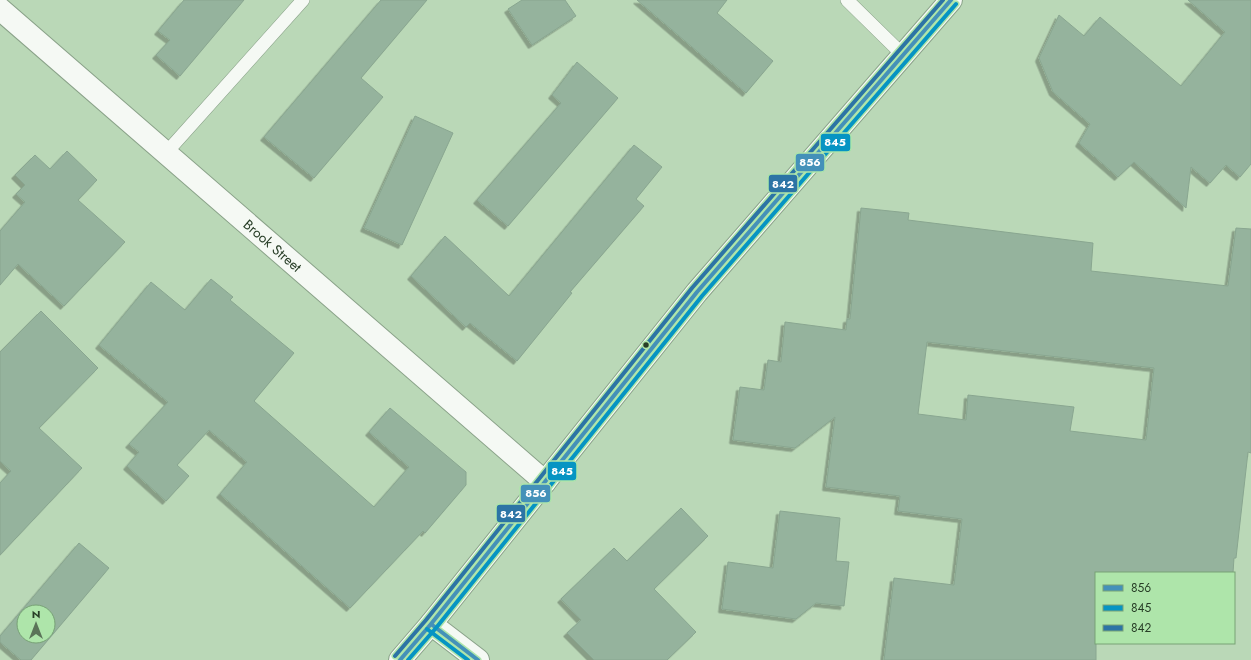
<svg xmlns="http://www.w3.org/2000/svg" width="1251" height="660" font-family="Jost,sans-serif">
  <defs>
    <filter id="shadow"><feDropShadow dx="-3.5" dy="3.5" stdDeviation="0" flood-color="#0004"/></filter>
  </defs>
  <rect width="100%" height="100%" fill="#bad8b7"/>
  <!-- building -->
  <path fill="#95b39d" stroke="#89a690" fill-rule="evenodd" filter="url(#shadow)" d="M 184,0 L 244,0 L 180,76 L 156,55 L 170,40 L 158,31 Z
    M 381,0 L 427,0 L 361,78 L 383,97 L 314,178 L 264,137 Z
    M 522,0 L 565,0 L 576,16 L 532,45 L 508,9 Z
    M 637,0 L 727,0 L 717,13 L 773,61 L 746,93 Z
    M 1188,0 L 1251,0 L 1251,164 L 1240,177 L 1226,165 L 1210,183 L 1191,167 L 1186,208 L 1134,162 L 1118,177 L 1079,143 L 1090,124 L 1053,92 L 1039,58 L 1059,15 L 1084,36 L 1100,17 L 1181,86 L 1225,32 Z
    M 577,62 L 618,98 L 508,226 L 477,200 L 561,103 L 552,95 Z
    M 415,116 L 453,133 L 402,245 L 364,228 Z
    M 634,145 L 662,167 L 636,199 L 644,206 L 570,292 L 572,293 L 517,361 L 470,323 L 466,327 L 411,276 L 445,236 L 509,296 Z
    M 67,151 L 97,180 L 78,200 L 125,242 L 64,306 L 18,264 L 0,285 L 0,231 L 25,202 L 16,194 L 25,185 L 15,175 L 35,155 L 50,169 Z
    M 861,208 L 909,213 L 908,220 L 1093,243 L 1091,271 L 1228,286 L 1236,228 L 1251,229 L 1251,453 L 1248,452 L 1236,558 L 1234,558 L 1233,573 L 1096,573 L 1096,660 L 884,660 L 894,578 L 954,585 L 962,519 L 898,511 L 900,496 L 826,487 L 835,417 L 795,448 L 733,440 L 740,387 L 764,390 L 768,360 L 781,362 L 785,322 L 846,330 L 847,319 L 850,319 ZM 927,342 L 1154,368 L 1146,440 L 1070,431 L 1074,407 L 968,395 L 966,420 L 918,414 Z
    M 211,279 L 233,297 L 230,300 L 294,353 L 254,401 L 374,507 L 409,467 L 369,432 L 390,408 L 466,472 L 466,485 L 425,533 L 423,531 L 350,608 L 220,494 L 247,462 L 209,430 L 177,465 L 189,476 L 166,501 L 127,466 L 139,452 L 129,444 L 168,402 L 99,345 L 151,282 L 185,310 Z
    M 41,311 L 98,368 L 39,428 L 82,468 L 0,555 L 0,483 L 11,471 L 0,461 L 0,352 Z
    M 681,508 L 708,536 L 654,589 L 696,632 L 667,660 L 594,660 L 567,633 L 581,620 L 561,599 L 614,548 L 627,561 Z
    M 780,511 L 840,518 L 836,561 L 849,562 L 844,606 L 816,603 L 796,619 L 722,609 L 728,562 L 773,568 Z
    M 79,543 L 109,568 L 31,660 L 21,660 L 0,642 L 0,636 ZM 24,612 L 48,612 L 48,636 L 24,636 Z"/>
  <g fill="none" stroke-linecap="round" stroke-linejoin="round">
    <defs>
      <path id="service" d="M 847,0 L 903,55
        M 166,153 L 303,0"/>
      <g id="minor">
        <path id="s1" d="M 0,9 L 545,482"/>
        <path d="M 431,624 L 478,660"/>
      </g>
      <path id="secondary" d="M 400,660 L 431,624 L 697,292 L 951,0"/>
    </defs>
    <!-- service casing -->
    <use href="#service" stroke="#8aa289" stroke-width="14"/>
    <!-- minor casing -->
    <use href="#minor" stroke="#8aa289" stroke-width="24"/>
    <!-- secondary casing -->
    <use href="#secondary" stroke="#8aa289" stroke-width="24"/>
    <!-- service -->
    <use href="#service" stroke="#f5f9f4" stroke-width="13"/>
    <!-- minor -->
    <use href="#minor" stroke="#f5f9f4" stroke-width="22"/>
    <!-- secondary -->
    <use href="#secondary" stroke="#f5f9f4" stroke-width="22"/>
    <defs>
      <path id="bus-1" d="M 431,624 L 478,660
        M 400,660 L 431,624 L 697,292 L 951,0"/>
      <path id="bus-2" d="M 427,629 L 468,660
        M 408,660 L 436,628 L 702,296 L 956,4"/>
      <path id="bus-3" d="M 395,656 L 426,620 L 692,288 L 943,0"/>
    </defs>
    <!-- bus-1 casing -->
    <use href="#bus-1" stroke="#aee5aa" stroke-width="7"/>
    <!-- bus-2 casing -->
    <use href="#bus-2" stroke="#aee5aa" stroke-width="7"/>
    <!-- bus-3 casing -->
    <use href="#bus-3" stroke="#aee5aa" stroke-width="7"/>
    <!-- bus-1 -->
    <use href="#bus-1" stroke="#4491b9" stroke-width="4"/>
    <!-- bus-2 -->
    <use href="#bus-2" stroke="#0694c3" stroke-width="4"/>
    <!-- bus-3 -->
    <use href="#bus-3" stroke="#2c74a5" stroke-width="4"/>
  </g>
  <!-- markers -->
  <circle fill="#283e27" stroke="#aee5aa" stroke-width="1.5" cx="646" cy="345" r="3.5"/>
  <g text-anchor="middle" dominant-baseline="central" stroke-width="3" stroke-linejoin="round" paint-order="stroke">
    <!-- street labels -->
    <g font-size="14" fill="#283e27" stroke="#aee5aa">
      <text stroke="none"><textPath href="#s1" startOffset="361">Brook Street</textPath></text>
    </g>
  </g>
  <g stroke="#aee5aa" stroke-width="1.5">
    <rect x="820" y="133" width="31" height="19" rx="4" fill="#0694c3"/>
    <rect x="795" y="153" width="30" height="19" rx="4" fill="#4491b9"/>
    <rect x="768" y="174" width="30" height="19" rx="4" fill="#2c74a5"/>
    <rect x="547" y="461" width="30" height="20" rx="4" fill="#0694c3"/>
    <rect x="520" y="484" width="31" height="19" rx="4" fill="#4491b9"/>
    <rect x="496" y="504" width="30" height="19" rx="4" fill="#2c74a5"/>
  </g>
  <g font-size="11" text-anchor="middle" font-weight="bold" fill="#fff">
    <text x="835" y="146">845</text>
    <text x="810" y="166">856</text>
    <text x="783" y="188">842</text>
    <text x="562" y="475">845</text>
    <text x="536" y="497">856</text>
    <text x="511" y="518">842</text>
  </g>
  <!-- legend -->
  <rect x="1095" y="572" width="140" height="72" fill="#aee5aa" stroke="#78a276"/>
  <rect x="1103" y="585" width="20" height="6" fill="#4491b9" stroke="#78a276"/>
  <text x="1131" y="592" font-size="12" fill="#283e27">856</text>
  <rect x="1103" y="605" width="20" height="6" fill="#0694c3" stroke="#78a276"/>
  <text x="1131" y="612" font-size="12" fill="#283e27">845</text>
  <rect x="1103" y="625" width="20" height="6" fill="#2c74a5" stroke="#78a276"/>
  <text x="1131" y="632" font-size="12" fill="#283e27">842</text>
  <!-- north arrow -->
  <g transform="translate(36 624)"><circle r="19" fill="#aee5aa" stroke="#78a276"/>
  <path d="M0-3L7 15L0 10L-7 15Z" fill="#5b7459"/>
  <text y="-6" font-size="11" font-weight="bold" text-anchor="middle" fill="#283e27">N</text>
  </g>
</svg>
